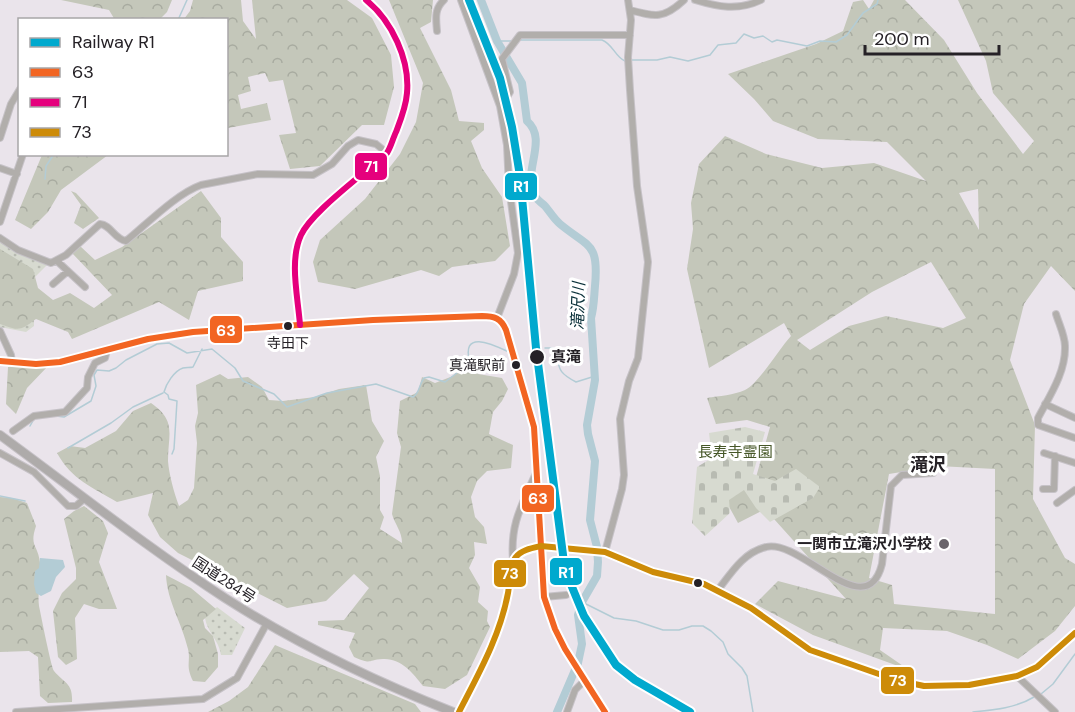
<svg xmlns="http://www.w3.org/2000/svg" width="1075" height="712" font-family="'DM Sans','Noto Sans JP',sans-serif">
  <defs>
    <pattern id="grass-dots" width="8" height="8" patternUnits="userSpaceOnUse" patternTransform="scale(1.5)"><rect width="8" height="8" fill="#d7dad0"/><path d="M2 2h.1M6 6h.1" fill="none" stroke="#b8bbb2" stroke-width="1.8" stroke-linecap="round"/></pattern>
    <pattern id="forest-crowns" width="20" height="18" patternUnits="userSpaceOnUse" patternTransform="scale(1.5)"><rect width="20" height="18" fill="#c4c7ba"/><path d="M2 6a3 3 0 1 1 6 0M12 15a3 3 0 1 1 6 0" fill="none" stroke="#a8aba0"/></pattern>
    <pattern id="cemetery-stones" width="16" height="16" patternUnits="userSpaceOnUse" patternTransform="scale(1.5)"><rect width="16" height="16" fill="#d7dad0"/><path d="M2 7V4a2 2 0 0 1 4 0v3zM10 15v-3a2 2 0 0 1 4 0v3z" fill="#b8bbb2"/></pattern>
  </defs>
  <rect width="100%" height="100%" fill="#eae4eb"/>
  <!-- grass -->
  <path fill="url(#grass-dots)" d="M 0,241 L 10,248 L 47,265 L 33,279 L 34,326 L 26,332 L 0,327 Z
    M 217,607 L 245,628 L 232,655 L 221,655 C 219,640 207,632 205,618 Z"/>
  <!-- forest -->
  <path fill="url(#forest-crowns)" fill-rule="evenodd" d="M 61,0 L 172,0 L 167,12 L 160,19 L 115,20 L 109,10 Z
    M 193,0 L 241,0 L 243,21 L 256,39 L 252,0 L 347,0 L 372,18 L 391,55 L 394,87 L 384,125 L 362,125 L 320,166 L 290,169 L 279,135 L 296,133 L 283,80 L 269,82 L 265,73 L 248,77 L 251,91 L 238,95 L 241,109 L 267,103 L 271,120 L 228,128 L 226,20 L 184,19 L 190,11 Z
    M 389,0 L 433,0 L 431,22 L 420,28 L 451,90 L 459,121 L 484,123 L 484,130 L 471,141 L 482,168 L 502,197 L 510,246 L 495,261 L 452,267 L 439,276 L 421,270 L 355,289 L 318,282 L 313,262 L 320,240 L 365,199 L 400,154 L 416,122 L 423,83 Z
    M 863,0 L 869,9 L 874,0 L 905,0 L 944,40 L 977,93 L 1023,154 L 1034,141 L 993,93 L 986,61 L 958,0 L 1075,0 L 1075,291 L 1051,266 L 1024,304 L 1010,360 L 1035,425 L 1033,499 L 1065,558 L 1075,564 L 1075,606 L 1055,631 L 1018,659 L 987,645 L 947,631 L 883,628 L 880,650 L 909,670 L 813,635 L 755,604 L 778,581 L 846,599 L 774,519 L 777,503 L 738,523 L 721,492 L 755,481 L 770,427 L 747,420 L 716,424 L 707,398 C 719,396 734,395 745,390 C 759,383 779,349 791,336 L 784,323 L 709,368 L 687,269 L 693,229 L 691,203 L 699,164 L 725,136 L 766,154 L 822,168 L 874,163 L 926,181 L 887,142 L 818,139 L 773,121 L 754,99 L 728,74 L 816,44 L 843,31 L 853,2 ZM 978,189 L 979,230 L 959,193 ZM 931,262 L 966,318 L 943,328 L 886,316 L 849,326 L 810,350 L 797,340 L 872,292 ZM 938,466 L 995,469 L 995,614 L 894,604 L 892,585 L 869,578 L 889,474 Z
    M 42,155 L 108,155 L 61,190 L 48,212 L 31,229 L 15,220 Z
    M 71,191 L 76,193 L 99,218 L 83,229 L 74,223 L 81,205 Z
    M 201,191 L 221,218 L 221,237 L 243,262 L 243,281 L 198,291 L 189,320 L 159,302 L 72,339 L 68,332 L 36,319 C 20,331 19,331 0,324 L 0,249 L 33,269 L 38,288 L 53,300 L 70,293 L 94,308 L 112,295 L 72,253 L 80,246 L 95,260 L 122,247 Z
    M 469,361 L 473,365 L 478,374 L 502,378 L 508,389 L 502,401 L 493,412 L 489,434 L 513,445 L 511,468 L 487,471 L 477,481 L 471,497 L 475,517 L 484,527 L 487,544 L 474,542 L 475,555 L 469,568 L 480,587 L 478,602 L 488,611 L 487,621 L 490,627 L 467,675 L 445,689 L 423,686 C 413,673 401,658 383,659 C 366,660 373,665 354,657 L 349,647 L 355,633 L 318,625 L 318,621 L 344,620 L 369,588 L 354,574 L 326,601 L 287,608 L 178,553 L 160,537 L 148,515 L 153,493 L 117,502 C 92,487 72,480 57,453 L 70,446 L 85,448 L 116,431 L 133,411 L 151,403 C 177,421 168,434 168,461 C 169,474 174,493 179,506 L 188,500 L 194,488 L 197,443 L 195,426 L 198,413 L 196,385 L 220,374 L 228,379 L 248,377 L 262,387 L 269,400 L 283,401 L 315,397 L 339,389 L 366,385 L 372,421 L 384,441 L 376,457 L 380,476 L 380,510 L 384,517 L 380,529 L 402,543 C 402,531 395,525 392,514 L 401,447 L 397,433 L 400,401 L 418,392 L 422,377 L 435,383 L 453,376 Z
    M 49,365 L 27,388 L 16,414 L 6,404 L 8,367 Z
    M 0,497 L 12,498 L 27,503 L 36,526 C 29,547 38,544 40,563 C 42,577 37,591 39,606 C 41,615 51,667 54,671 C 65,684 73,683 72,702 L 48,703 L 40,696 L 38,657 L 29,651 L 0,652 Z
    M 84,506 L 103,521 L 108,533 L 99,562 L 117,609 L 99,609 L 84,604 L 75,618 L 77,659 L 66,665 L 58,657 L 53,611 L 62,593 L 76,579 L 76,568 L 64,519 L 74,511 Z
    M 166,575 L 191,588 L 216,609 L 203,620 L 205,628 L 213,636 L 218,654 L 218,667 L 205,682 L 193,681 C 185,665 191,662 188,649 C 182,623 167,601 166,575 Z
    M 275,645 L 415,704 L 421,712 L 208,712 L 229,701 L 248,687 Z"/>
  <!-- cemetery -->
  <path fill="url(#cemetery-stones)" d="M 745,427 L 765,432 L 753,474 L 775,481 L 796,469 L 820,487 L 813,498 L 770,522 L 756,508 L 744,490 L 729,500 L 730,513 L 705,536 L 692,523 L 697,467 L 712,458 L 709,433 Z"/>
  <!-- water -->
  <path fill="#b3ccd5" d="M 40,558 L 63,560 L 65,567 L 56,577 L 51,591 L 41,596 L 36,593 L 34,584 L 35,571 L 39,568 Z"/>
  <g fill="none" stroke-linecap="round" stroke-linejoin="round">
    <!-- stream -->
    <path stroke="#b3ccd5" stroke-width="1.5" d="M 178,20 L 187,0
      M 519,40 L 602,40 C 613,44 615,57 625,61
      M 497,41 L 511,41
      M 630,60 L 657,60 L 670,57 L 688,61 L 710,55 L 718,45 L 736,43 L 744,34 L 754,38 L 763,36 L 772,42 L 777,40 L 807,46 L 820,41 L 836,42 L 847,35 L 863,13 L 877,4 L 878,0
      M 45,179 L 46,166 L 54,154
      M 545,348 L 553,348 L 555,350 C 560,369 557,372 576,382 L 592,377 L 595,372
      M 56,416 L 64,417 L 91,401 L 96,386 L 94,375 L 97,370 L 109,371 L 116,368 L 126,360 L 157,344 L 169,343 L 187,353 L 212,349 L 235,368 L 243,381 L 274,394 L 287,407 L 327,393 L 376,384 L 413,397 C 420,393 419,384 424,378 L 429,377 L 445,382 L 470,363 C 460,328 494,345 509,352
      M 30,426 L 34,419
      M 68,448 L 111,423 L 133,407 L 163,393
      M 172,454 L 174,449 L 177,401 L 169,399 L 168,395 L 164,392 C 166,384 174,371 183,368 C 186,367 190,368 193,367 L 202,349
      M 0,496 L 25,501
      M 582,602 L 614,618 L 636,621 L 663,630 L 679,630 L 692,626 L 703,626 L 711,631 L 723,642 L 728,654 L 742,668 L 747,676 L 753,712
      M 1041,694 L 1053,684 L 1075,654
      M 973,712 C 993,710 1016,708 1034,697"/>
    <!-- river -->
    <path stroke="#b3ccd5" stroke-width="8" d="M 481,0 L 497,41 L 522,83 L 527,121 C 549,140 521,173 535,196 C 537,200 542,203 545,206 C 550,212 554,219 560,224 C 589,248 599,242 595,286 C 594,297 594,308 591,318 L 595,380 L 587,425 L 588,434 L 595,461 L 590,520 L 597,547 L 598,562 L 597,576 L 582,602 L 578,615 L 582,644 L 578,663 L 557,712"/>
    <!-- minor-tunnel -->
    <path stroke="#c3bdc4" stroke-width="6" stroke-dasharray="6 3" stroke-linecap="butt" d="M 459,712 L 466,699"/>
    <defs>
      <path id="minor" d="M 461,0 L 500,106 L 507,145 L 509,187 L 518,253 L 514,274 L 497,318
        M 695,0 C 718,7 738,11 761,0
        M 630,10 C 655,17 664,19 684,0
        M 437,31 C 436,19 434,9 444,0
        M 505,112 L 504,102 L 510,92 L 502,59 L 520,35 L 630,35
        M 0,138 L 11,104 L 20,89
        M 0,168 L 17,174
        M 0,222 L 23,154
        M 0,238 L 18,250 L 51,263 L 66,255 L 100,224 C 111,225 114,239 126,241 C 147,224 176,194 201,185 L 258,174 L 313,175 L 332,164 L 348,146 L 358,140 L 376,144 L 387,153
        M 57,261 L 85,287
        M 53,284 L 68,271
        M 1056,314 C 1059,324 1065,336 1065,346 C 1066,372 1049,397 1038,418 L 1038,425 L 1075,438
        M 300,325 C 298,297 289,261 301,235 C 311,214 351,184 369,168 C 375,163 382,158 387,153 C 391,147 393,138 396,132 C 401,119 406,107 407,93 C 410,60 392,21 366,0
        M 0,331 L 11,355 L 12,363
        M 0,361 L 36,364 L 60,362 L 148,339 L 193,332 L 373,320 L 482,316 C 494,316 501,318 506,330 L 534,427 L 544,597 L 555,629 L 565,649 L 605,712
        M 1045,404 L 1075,418
        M 13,431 L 34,416 L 65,412 L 87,388 L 88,377 L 95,363 L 105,358 L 107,350
        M 0,453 L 34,472 L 68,506 L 76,506 L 85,498
        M 1044,453 L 1075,463
        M 1043,489 L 1054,489 L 1055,456
        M 1057,503 L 1075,490
        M 605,552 L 622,489 L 624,475 L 620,419 L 629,381 L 638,358 L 648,262 L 637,186 L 630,90 L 628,57 L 631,20 L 628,0
        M 513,560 C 510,523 522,505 536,473
        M 718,590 C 731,573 744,552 766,547 C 801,538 866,627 882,564 L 891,486 L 902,475 L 933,473
        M 544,597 L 566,595
        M 1017,676 L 1055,712
        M 466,699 C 484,663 502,628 509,588 C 511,579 509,564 516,557 C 521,550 532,548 541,546 L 605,552 L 653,572 L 704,584 L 751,608 L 810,650 L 896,680 L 924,686 L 969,685 L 1017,676 L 1037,667 L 1075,633
        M 16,712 L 203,699 L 237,678 L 267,623
        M 567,712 L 575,690 L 584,681"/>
      <path id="highway" d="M 0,435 C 75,490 148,548 225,598 C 297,644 374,681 453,712"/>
    </defs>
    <!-- minor casing -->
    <use href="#minor" stroke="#c6c2c7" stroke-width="8"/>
    <!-- highway casing -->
    <use href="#highway" stroke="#c6c2c7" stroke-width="10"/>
    <!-- minor -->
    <use href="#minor" stroke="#b1aeab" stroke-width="6"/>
    <!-- highway -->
    <use href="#highway" stroke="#aeabaa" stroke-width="8"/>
    <defs>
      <path id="bus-1" d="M 0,361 L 36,364 L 60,362 L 148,339 L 193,332 L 373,320 L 482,316 C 494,316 501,318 506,330 L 534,427 L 544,597 L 555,629 L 565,649 L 605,712"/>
      <path id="bus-2" d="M 300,325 C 298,297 289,261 301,235 C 311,214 351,184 369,168 C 375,163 382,158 387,153 C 391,147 393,138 396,132 C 401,119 406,107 407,93 C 410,60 392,21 366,0"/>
      <path id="bus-3" d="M 459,712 C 479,673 500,636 508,593 C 510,583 509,565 516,557 C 521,550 532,548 541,546 L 605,552 L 653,572 L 704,584 L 751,608 L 810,650 L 896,680 L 924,686 L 969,685 L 1017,676 L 1037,667 L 1075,633"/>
    </defs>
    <!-- bus-1 casing -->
    <use href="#bus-1" stroke="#fff" stroke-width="10"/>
    <!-- bus-2 casing -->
    <use href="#bus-2" stroke="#fff" stroke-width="10"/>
    <!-- bus-3 casing -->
    <use href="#bus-3" stroke="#fff" stroke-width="10"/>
    <!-- bus-1 -->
    <use href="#bus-1" stroke="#f26522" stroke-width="6"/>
    <!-- bus-2 -->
    <use href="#bus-2" stroke="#e5007d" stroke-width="6"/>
    <!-- bus-3 -->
    <use href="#bus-3" stroke="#cd8b08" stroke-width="6"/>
    <defs>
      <path id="rail-1" d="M 469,0 L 500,78 L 512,127 L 520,176 L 536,348 L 565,570 L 584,616 L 616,665 L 635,680 L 690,712"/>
    </defs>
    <!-- rail-1 casing -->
    <use href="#rail-1" stroke="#fff" stroke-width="12"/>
    <!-- rail-1 -->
    <use href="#rail-1" stroke="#00a9ce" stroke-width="8"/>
  </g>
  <!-- markers -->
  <g fill="#252126" stroke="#fff" stroke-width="2">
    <circle cx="288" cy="326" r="5"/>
    <circle cx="537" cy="357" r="8"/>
    <circle cx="516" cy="365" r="5"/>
    <circle cx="698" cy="583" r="5"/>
  </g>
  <circle fill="#6a656b" stroke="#fff" stroke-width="2" cx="944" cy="544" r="6"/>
  <g text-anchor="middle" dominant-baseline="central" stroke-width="6" stroke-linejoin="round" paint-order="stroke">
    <!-- bus labels -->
    <g font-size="14" fill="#252126" stroke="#fff">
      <text x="288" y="343">寺田下</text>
      <text x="505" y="365" text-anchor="end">真滝駅前</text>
    </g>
    <!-- stop labels -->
    <g font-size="15" font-weight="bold" fill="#252126" stroke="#fff" text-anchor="start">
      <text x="551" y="357">真滝</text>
    </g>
    <!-- park labels -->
    <g font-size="15" fill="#465728" stroke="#fff">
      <text x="735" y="452">長寿寺霊園</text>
    </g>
    <!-- poi labels -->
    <g font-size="15" font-weight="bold" fill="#252126" stroke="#fff" text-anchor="end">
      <text x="932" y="544">一関市立滝沢小学校</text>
    </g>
    <!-- street labels -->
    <g font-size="15" fill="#252126" stroke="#fff">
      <text transform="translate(224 580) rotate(33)">国道284号</text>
    </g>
    <!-- water labels -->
    <g font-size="16" font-style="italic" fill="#0a3039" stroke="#fff">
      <text transform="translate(578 306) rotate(-88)">滝沢川</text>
    </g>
    <!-- quarter labels -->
    <g font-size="18" font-weight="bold" fill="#252126" stroke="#fff">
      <text x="928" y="465">滝沢</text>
    </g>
  </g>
  <g stroke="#fff" stroke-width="2">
    <rect x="354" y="152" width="34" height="29" rx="6" fill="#e5007d"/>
    <rect x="504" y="172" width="34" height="29" rx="6" fill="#00a9ce"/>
    <rect x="209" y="315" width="34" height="29" rx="6" fill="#f26522"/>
    <rect x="521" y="484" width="34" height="29" rx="6" fill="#f26522"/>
    <rect x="549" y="557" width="34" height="29" rx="6" fill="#00a9ce"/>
    <rect x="493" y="559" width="34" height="29" rx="6" fill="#cd8b08"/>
    <rect x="880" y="666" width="35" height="29" rx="6" fill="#cd8b08"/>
  </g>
  <g font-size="16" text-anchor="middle" font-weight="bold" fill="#fff">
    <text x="371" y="172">71</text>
    <text x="521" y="192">R1</text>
    <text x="226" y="336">63</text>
    <text x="538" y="504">63</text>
    <text x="566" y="578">R1</text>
    <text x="510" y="579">73</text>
    <text x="898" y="686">73</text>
  </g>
  <!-- legend -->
  <rect x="18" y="18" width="210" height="138" fill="#ffffff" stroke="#a8a6a8" stroke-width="1.5"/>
  <rect x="30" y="38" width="30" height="9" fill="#00a9ce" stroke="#a8a6a8" stroke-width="1.5"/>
  <text x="72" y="48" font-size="18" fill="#252126">Railway R1</text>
  <rect x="30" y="68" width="30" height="9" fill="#f26522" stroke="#a8a6a8" stroke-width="1.5"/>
  <text x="72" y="78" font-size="18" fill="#252126">63</text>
  <rect x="30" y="98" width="30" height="9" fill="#e5007d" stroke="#a8a6a8" stroke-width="1.5"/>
  <text x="72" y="108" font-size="18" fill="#252126">71</text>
  <rect x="30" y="128" width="30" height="9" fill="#cd8b08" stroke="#a8a6a8" stroke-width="1.5"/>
  <text x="72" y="138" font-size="18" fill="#252126">73</text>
  <!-- scale -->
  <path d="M865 45v9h134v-9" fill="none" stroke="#252126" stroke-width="3"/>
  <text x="874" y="45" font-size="18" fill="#252126" stroke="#ffffff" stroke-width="4.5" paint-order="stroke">200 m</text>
</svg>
